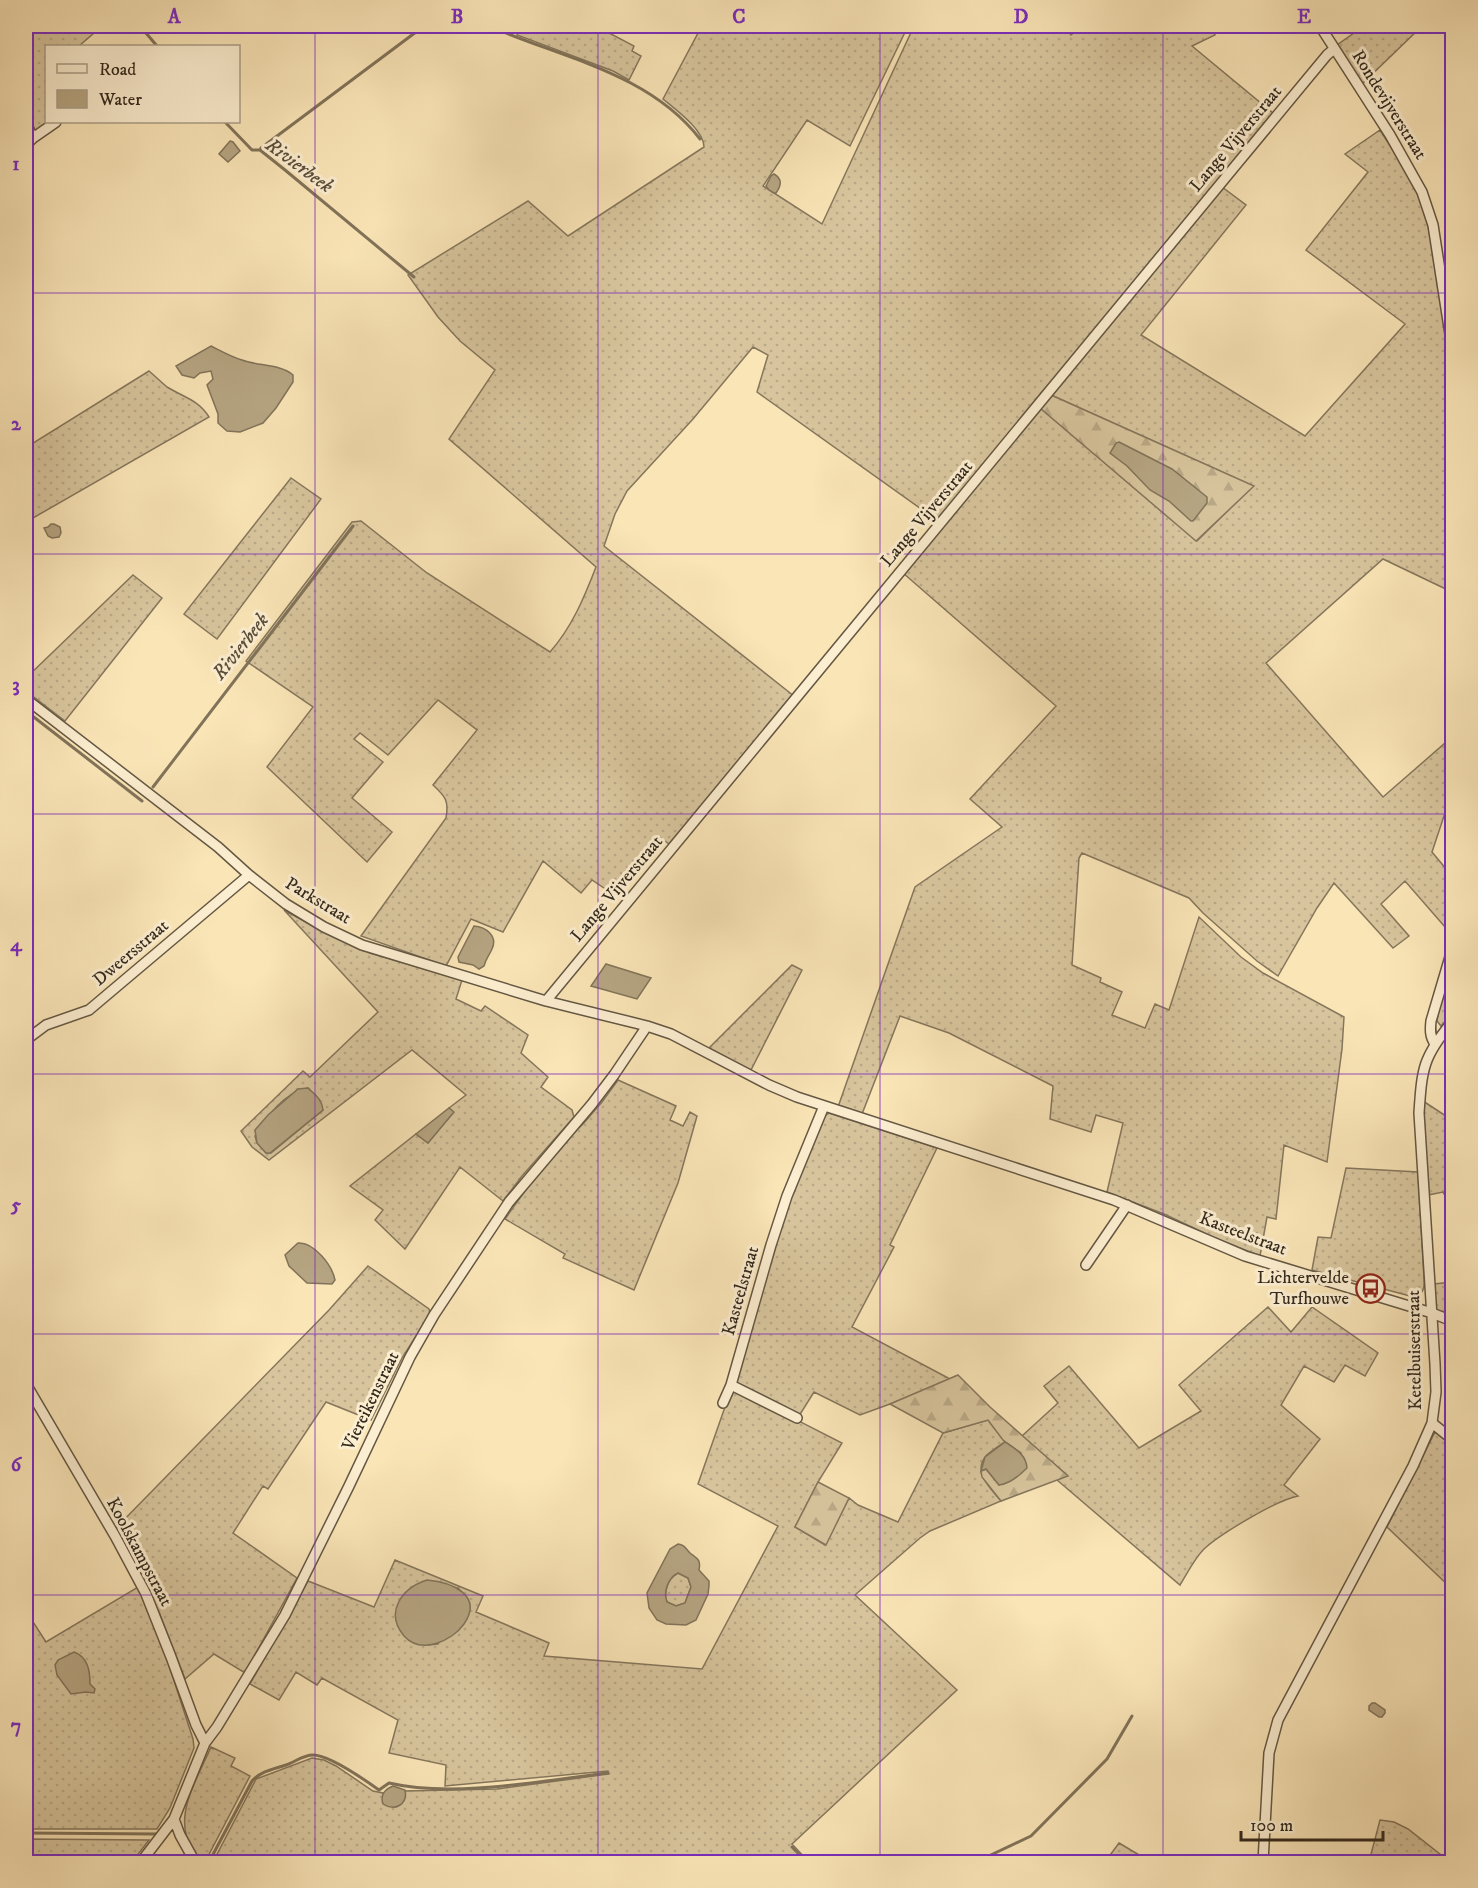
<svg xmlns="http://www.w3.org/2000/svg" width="1478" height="1888" font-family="'IM FELL DW Pica',serif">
  <defs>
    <pattern id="grass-dots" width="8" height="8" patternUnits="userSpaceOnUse" patternTransform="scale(1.5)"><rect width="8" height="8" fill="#d8c59d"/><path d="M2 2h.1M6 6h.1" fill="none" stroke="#baa987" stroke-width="1.8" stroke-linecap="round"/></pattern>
    <pattern id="forest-firs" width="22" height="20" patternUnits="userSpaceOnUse" patternTransform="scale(1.5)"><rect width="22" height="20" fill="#d8c59d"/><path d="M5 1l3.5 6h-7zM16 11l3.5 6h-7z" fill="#baa987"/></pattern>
  </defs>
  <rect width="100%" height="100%" fill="#fae5b7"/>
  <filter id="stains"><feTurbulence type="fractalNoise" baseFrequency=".00333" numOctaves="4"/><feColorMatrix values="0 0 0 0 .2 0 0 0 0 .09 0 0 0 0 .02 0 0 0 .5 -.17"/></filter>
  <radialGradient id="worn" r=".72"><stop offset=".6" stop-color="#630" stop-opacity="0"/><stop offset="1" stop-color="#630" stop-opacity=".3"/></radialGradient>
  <!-- grass -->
  <path fill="url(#grass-dots)" stroke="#85765c" stroke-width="1.5" fill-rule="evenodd" d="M 26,26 L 102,26 L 79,46 L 46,46 L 48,122 L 35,132 L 26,113 Z
    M 523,26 L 596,26 L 634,46 L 632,51 L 641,56 L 629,80 L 613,71 L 517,35 Z
    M 686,26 L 908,26 L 850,146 L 807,120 L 763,186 L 822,224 L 914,26 L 1063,26 L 1071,35 L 1082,26 L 1211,26 L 1215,35 L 1192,46 L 1273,113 L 1069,361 L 1043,391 L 938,521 L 757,392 L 768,355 L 753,347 L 693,419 L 627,491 L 615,514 L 604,546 L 794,696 L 669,844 L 657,835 L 610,892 L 592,880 L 581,893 L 543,861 L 503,932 L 471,919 L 446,966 L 361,936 L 446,818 C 449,801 446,797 433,785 L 477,730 L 438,700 L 388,755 L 360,733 L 354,739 L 383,762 L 352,798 L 392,832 L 367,862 L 267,767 L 313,707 L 246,661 L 352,522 L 361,521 L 427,573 L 550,652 C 572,627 584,598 596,567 L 449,439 L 495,370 L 460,341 L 438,317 L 408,275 L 528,201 L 568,236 L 704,147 C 704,130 675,109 663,99 L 698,33 Z
    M 1364,26 L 1422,26 L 1362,84 L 1337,45 Z
    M 1380,130 L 1411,178 L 1425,210 L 1441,291 L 1452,369 L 1452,592 L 1383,559 L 1266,663 L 1383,797 L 1452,737 L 1452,792 L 1432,852 L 1452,876 L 1452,935 L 1405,881 L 1381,904 L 1409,936 L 1393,948 L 1334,883 L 1317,908 L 1278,976 L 1257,961 L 1203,913 L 1189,898 L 1082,853 L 1079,858 L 1072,965 L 1101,978 L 1100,982 L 1122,992 L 1112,1015 L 1145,1028 L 1155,1004 L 1169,1010 L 1199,917 L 1241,957 L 1263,973 L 1344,1017 L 1342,1049 L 1327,1162 L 1284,1145 L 1276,1219 L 1267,1217 L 1260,1256 L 1213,1237 L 1164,1214 L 1107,1192 L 1123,1123 L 1096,1115 L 1091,1132 L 1050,1119 L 1053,1086 L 949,1033 L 900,1016 L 862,1114 L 838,1107 L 915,887 L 1002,827 L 970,799 L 1056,706 L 903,573 L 1040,408 L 1197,541 L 1253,486 L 1051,395 L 1222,187 L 1246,205 L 1141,335 L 1305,436 L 1405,324 L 1306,250 L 1368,172 L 1345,154 Z
    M 149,371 C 155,376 161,382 167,387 C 183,397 199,400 209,417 L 26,522 L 26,445 L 27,447 Z
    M 291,478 L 321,499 L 217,639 L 184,614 Z
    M 133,575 L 162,598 L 65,721 L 26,691 L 26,678 Z
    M 284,910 L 328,934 L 370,953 L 462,980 L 456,999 L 481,1011 L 485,1006 L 528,1035 L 521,1053 L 548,1077 L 541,1087 L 572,1110 L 574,1117 L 522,1176 L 503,1201 L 460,1167 L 405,1249 L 375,1220 L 383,1210 L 350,1186 L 416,1134 L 428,1143 L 453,1112 L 449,1108 L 466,1095 L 412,1050 L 269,1160 L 252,1147 L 241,1131 L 303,1071 L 310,1077 L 378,1012 ZM 308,1088 L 323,1110 L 271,1153 L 266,1153 L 257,1143 L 255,1136 C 267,1117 284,1092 308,1088 Z
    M 792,965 L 802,970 L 751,1070 L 709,1048 Z
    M 1452,968 L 1452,1014 L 1441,1026 L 1437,1021 L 1438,1014 Z
    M 618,1080 L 676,1106 L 670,1120 L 683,1126 L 690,1112 L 697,1116 L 678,1183 L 634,1290 L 563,1258 L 565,1254 L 505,1219 L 530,1184 L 567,1139 L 583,1124 L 602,1102 Z
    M 1423,1101 L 1452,1120 L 1452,1191 L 1446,1198 L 1443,1192 L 1428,1195 Z
    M 829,1113 L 937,1148 L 890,1245 L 894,1247 L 852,1327 L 950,1379 L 890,1404 L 860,1415 L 814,1392 L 799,1416 L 736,1384 L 735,1378 L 788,1203 L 824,1116 Z
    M 1346,1168 L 1418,1172 L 1424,1277 C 1425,1290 1423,1296 1410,1296 L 1312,1270 L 1318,1237 L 1331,1238 Z
    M 368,1266 L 429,1309 L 430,1314 L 402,1358 L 371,1420 L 326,1402 L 268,1489 L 263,1486 L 233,1533 L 297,1578 L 245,1673 L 214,1654 L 185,1679 L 159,1612 L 115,1529 L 329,1310 Z
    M 1452,1282 L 1452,1317 L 1435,1310 L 1434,1284 Z
    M 1268,1307 L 1291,1332 L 1312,1307 L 1378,1353 L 1365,1376 L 1345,1365 L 1334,1382 L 1304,1366 L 1281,1405 L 1320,1439 L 1284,1485 L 1298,1496 C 1277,1500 1220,1534 1204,1549 C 1194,1559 1187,1574 1180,1585 L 1057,1480 L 1067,1475 L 1022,1436 L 1058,1403 L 1044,1386 L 1069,1366 L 1139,1448 L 1201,1411 L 1179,1385 Z
    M 732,1387 L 842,1443 L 818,1482 L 795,1527 L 825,1545 L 849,1498 L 858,1505 L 898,1522 L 943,1433 L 988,1420 L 1005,1442 C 999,1446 991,1451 986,1456 C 972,1472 991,1489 1001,1501 L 930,1531 L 920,1538 L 855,1595 L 957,1690 L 792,1844 L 809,1862 L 213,1862 L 256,1779 L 312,1758 L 324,1760 L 336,1766 L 373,1791 L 383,1793 L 384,1799 L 405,1791 L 497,1789 L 609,1774 L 608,1771 L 445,1786 L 446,1765 L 389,1753 L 398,1720 L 322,1678 L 317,1685 L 296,1672 L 279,1700 L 250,1684 L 308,1581 L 374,1607 L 395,1560 L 483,1596 L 476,1612 L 549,1643 L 544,1656 L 702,1669 L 778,1526 L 698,1484 ZM 458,1588 L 467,1598 L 438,1644 L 428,1645 L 412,1641 Z
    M 1435,1432 L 1442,1435 L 1452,1445 L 1452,1589 L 1387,1527 Z
    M 678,1573 L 688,1578 L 691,1587 L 685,1603 L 676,1606 L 667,1602 C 663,1592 668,1578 678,1573 Z
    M 138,1587 L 166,1656 L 193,1739 L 194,1748 L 170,1808 L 157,1829 L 26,1829 L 26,1611 L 46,1642 Z
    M 211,1747 L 235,1758 L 231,1766 L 250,1776 L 205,1862 L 201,1862 C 197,1855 190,1846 187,1838 C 177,1808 200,1773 211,1747 Z
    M 1380,1820 L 1394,1822 L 1408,1829 L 1450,1862 L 1369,1862 Z
    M 26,1839 L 149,1840 L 132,1862 L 26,1862 Z
    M 1119,1843 L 1151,1862 L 1105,1862 Z"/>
  <!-- forest -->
  <path fill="url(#forest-firs)" stroke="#85765c" stroke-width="1.5" d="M 1051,395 L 1254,486 L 1196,541 L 1040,408 Z
    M 958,1375 L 990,1407 L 1068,1476 L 1001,1501 L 982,1477 L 981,1471 L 986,1469 L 999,1485 L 1021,1453 L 1003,1440 L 988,1420 L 943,1433 L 890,1404 Z
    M 818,1482 L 849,1498 L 826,1545 L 795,1527 Z"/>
  <!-- water -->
  <path fill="#b6a582" stroke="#817359" stroke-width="1.5" fill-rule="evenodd" d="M 230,141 L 233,142 L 240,151 L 228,162 L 219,154 Z
    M 774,174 C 783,179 781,186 776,193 L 774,193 L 769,190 L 766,186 L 771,176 Z
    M 211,346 C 221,351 231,357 242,360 C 257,366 281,364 293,375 L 293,382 L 276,408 L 263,423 L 240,432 L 227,431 L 218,423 L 218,414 L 207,385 L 213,379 L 211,371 L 200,373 L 194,378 L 182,375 L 176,366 Z
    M 1119,442 L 1172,469 L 1207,497 L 1207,503 L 1193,521 L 1191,521 L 1169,501 L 1150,490 L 1127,466 L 1110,453 L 1116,443 Z
    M 51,524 L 54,524 L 60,527 L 61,533 L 59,537 L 52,538 L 48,536 L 44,528 L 48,527 Z
    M 474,926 C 486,927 498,936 492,949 C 489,956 486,958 484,966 L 479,969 L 473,965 L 459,962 L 458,957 Z
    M 606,964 L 651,978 L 637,999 L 591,986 Z
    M 308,1088 C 315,1095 322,1099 323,1110 L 270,1153 L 266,1153 L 257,1143 L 255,1130 L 268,1115 L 298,1089 Z
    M 449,1108 L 454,1112 L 428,1143 L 416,1134 Z
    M 298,1243 C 314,1242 332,1265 335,1280 L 332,1284 L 307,1283 L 289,1266 L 285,1255 Z
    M 1005,1442 C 1015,1449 1026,1454 1027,1468 C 1019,1476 1010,1484 999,1485 L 986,1469 L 981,1471 L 985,1457 Z
    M 678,1544 C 685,1545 685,1548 690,1553 C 698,1559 701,1560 699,1570 L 709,1581 L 709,1586 L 708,1594 L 696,1620 L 686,1625 L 666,1624 L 657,1620 L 649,1608 L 647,1593 L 670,1549 ZM 678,1573 L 688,1578 L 691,1587 L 685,1603 L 676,1606 L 667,1602 C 663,1592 668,1578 678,1573 Z
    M 427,1580 C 451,1582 484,1595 464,1624 C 452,1641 421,1655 404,1636 C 384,1612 402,1588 427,1580 Z
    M 74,1652 C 88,1657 90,1671 90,1684 L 95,1689 L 94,1693 L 86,1692 L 71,1694 L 57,1675 L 55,1665 L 58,1660 Z
    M 1372,1703 L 1375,1703 L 1385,1710 L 1385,1713 L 1382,1717 L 1379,1717 L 1369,1710 L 1369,1706 Z
    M 393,1786 L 405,1790 C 408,1804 395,1812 383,1804 C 380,1795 385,1789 393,1786 Z"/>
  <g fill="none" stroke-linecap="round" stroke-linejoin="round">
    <!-- stream -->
    <path stroke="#817359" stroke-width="3" d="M 140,26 L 157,46
      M 489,26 C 562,58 649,73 700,139
      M 225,122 L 252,150 L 260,150 L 285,170 L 414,277
      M 261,148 L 424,26
      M 26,711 L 142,801
      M 153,787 L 353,526
      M 26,1833 L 159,1834
      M 792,1847 L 807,1862
      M 209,1862 L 252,1781 C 261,1771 274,1769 286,1765 C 295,1762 303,1755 313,1755 C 330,1755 365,1780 379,1790 L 389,1783 C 453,1798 541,1781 607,1773
      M 976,1862 L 1031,1836 L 1107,1759 L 1132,1716"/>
    <defs>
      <path id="minor" d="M 1320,26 L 1390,135 L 1422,192 L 1433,225 L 1452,347
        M 26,123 L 33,138 L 26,145
        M 33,138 L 56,122
        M 26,699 L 218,847 L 249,875 L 286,904 L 324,927 L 362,945 L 546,1001 L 647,1026 L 671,1034 L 769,1085 L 797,1097 L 1114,1200 L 1245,1256 L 1432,1313 L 1452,1321
        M 546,1001 L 1236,165 L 1327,55 L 1334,49
        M 26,1040 L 46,1025 L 89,1010 L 249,875
        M 1435,1044 C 1430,1037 1430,1030 1431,1021 L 1452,950
        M 1086,1265 L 1127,1205
        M 26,1384 L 115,1536 L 146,1594 L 171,1657 L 196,1725 L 205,1743
        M 731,1385 L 797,1418
        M 723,1403 L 731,1385 L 771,1245 L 787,1196 L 824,1106
        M 1432,1423 L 1452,1439
        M 174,1819 L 180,1835 L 195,1862
        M 141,1862 L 174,1819 L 205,1743 L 217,1727 L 285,1615 L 349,1486 L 410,1357 L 434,1315 L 509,1202 L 592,1104 L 614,1075 L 647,1026
        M 1263,1862 L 1269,1753 L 1278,1720 L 1413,1466 L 1432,1423 L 1436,1392 L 1435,1364 L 1419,1113 C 1422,1068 1423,1057 1452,1022"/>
    </defs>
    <!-- minor casing -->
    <use href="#minor" stroke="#645743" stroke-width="12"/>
    <!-- minor -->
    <use href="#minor" stroke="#fceed0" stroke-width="9"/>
  </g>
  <!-- grid -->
  <path fill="none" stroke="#7b2cbf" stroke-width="1.5" stroke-opacity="0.55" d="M 315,26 L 315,1862M 598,26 L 598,1862M 880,26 L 880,1862M 1163,26 L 1163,1862M 26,293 L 1452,293M 26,554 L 1452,554M 26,814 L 1452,814M 26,1074 L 1452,1074M 26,1334 L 1452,1334M 26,1595 L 1452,1595"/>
  <!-- icons -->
  <defs>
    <symbol id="bus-ring" viewBox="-11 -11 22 22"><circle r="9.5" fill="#fceed0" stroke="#8f2418" stroke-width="1.5"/><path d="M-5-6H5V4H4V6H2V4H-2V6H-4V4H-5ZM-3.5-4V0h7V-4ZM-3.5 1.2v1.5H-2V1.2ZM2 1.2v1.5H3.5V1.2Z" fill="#8f2418"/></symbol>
  </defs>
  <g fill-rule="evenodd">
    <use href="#bus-ring" x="1354" y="1272" width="33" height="33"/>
  </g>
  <g text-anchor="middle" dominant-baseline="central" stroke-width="6" stroke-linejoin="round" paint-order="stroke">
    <!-- street labels -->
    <g font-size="18" fill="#32281c" stroke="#fceed0">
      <text transform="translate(1389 105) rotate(58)">Rondevijverstraat</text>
      <text transform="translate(1236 139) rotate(-50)">Lange Vijverstraat</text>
      <text transform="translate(927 514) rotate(-50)">Lange Vijverstraat</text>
      <text transform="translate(617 889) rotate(-50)">Lange Vijverstraat</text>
      <text transform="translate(318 901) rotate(31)">Parkstraat</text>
      <text transform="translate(131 953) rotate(-40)">Dweersstraat</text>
      <text transform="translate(1243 1234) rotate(21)">Kasteelstraat</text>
      <text transform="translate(741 1291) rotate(-74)">Kasteelstraat</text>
      <text transform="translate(1415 1350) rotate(-91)">Ketelbuiserstraat</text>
      <text transform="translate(371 1401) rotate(-64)">Viereikenstraat</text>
      <text transform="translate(139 1552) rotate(62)">Koolskampstraat</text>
    </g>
    <!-- poi labels -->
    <g font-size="18" fill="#32281c" stroke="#fceed0" text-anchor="end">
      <text x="1349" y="1278">Lichtervelde<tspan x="1349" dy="21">Turfhouwe</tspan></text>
    </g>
    <!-- water labels -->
    <g font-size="20" font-style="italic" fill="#5a4e3b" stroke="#fceed0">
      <text transform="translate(299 166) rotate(36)">Rivierbeek</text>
      <text transform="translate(241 647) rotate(-52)">Rivierbeek</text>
    </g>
  </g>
  <!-- margin -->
  <rect width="1478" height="1888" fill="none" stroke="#fae5b7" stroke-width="66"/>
  <!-- legend -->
  <rect x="45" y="45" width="195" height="78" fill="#fceed0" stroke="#ab9f88" stroke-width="1.5"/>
  <rect x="57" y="64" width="30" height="9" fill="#fceed0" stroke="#ab9f88" stroke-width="1.5"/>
  <text x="99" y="75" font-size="18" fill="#32281c">Road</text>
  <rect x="57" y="90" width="30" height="18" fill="#b6a582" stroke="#ab9f88" stroke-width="1.5"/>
  <text x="99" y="105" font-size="18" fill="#32281c">Water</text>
  <!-- scale -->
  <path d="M1241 1831v9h142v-9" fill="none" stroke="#32281c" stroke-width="3"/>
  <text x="1250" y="1831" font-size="18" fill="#32281c" stroke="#fceed0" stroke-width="4.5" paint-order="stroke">100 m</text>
  <rect x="33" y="33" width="1412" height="1822" fill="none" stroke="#7b2cbf" stroke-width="2"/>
  <g font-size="20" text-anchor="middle" font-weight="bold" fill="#7b2cbf">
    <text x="174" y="23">A</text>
    <text x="457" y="23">B</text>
    <text x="739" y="23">C</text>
    <text x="1021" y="23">D</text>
    <text x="1304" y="23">E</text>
    <text x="16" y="170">1</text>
    <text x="16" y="430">2</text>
    <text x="16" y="691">3</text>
    <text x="16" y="951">4</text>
    <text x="16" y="1211">5</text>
    <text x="16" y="1471">6</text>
    <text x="16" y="1732">7</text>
  </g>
  <rect width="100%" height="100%" filter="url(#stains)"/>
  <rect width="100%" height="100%" fill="url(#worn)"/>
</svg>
